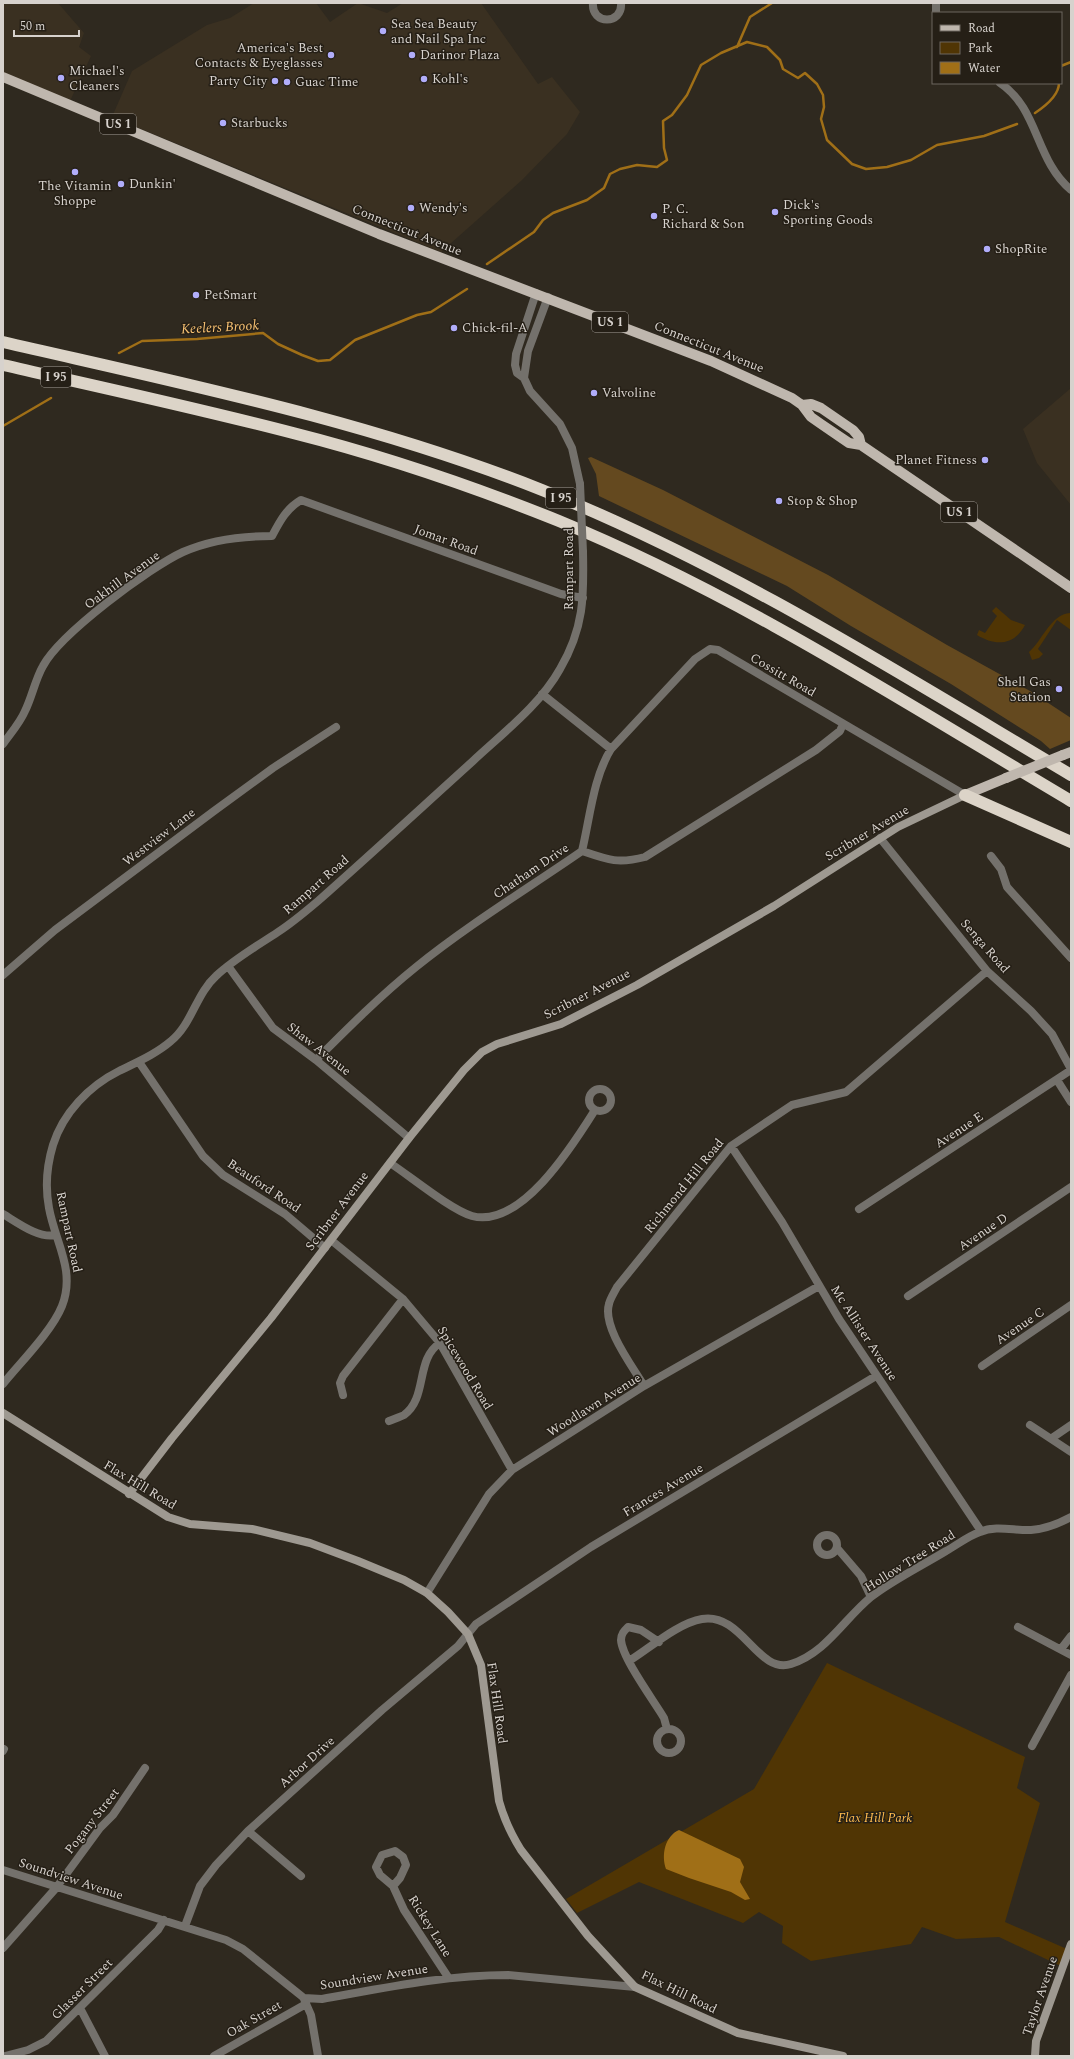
<svg xmlns="http://www.w3.org/2000/svg" width="1074" height="2059" font-family="Spectral,serif">
  <rect width="100%" height="100%" fill="#2f291f"/>
  <!-- built -->
  <path fill="#3a3021" d="M 3,3 L 58,3 L 84,33 L 79,47 L 91,56 L 70,101 L 3,73 Z
    M 254,3 L 316,3 L 330,22 L 358,3 L 387,13 L 403,3 L 481,3 L 538,84 L 552,77 L 580,112 L 567,134 L 522,180 L 441,252 L 112,117 L 132,71 L 207,25 L 230,18 Z
    M 1071,388 L 1071,505 L 1037,463 L 1023,429 Z"/>
  <!-- green -->
  <path fill="#503504" d="M 996,607 L 1011,620 L 1025,625 C 1014,646 995,646 977,635 L 979,630 L 985,633 L 997,616 L 992,611 Z
    M 1070,613 L 1071,630 L 1057,620 L 1038,649 L 1043,654 L 1039,658 L 1032,660 L 1029,652 C 1042,641 1051,614 1070,613 Z
    M 827,1663 L 1025,1757 L 1017,1788 L 1040,1803 L 1005,1922 L 1067,1949 L 1061,1966 L 999,1937 L 956,1939 L 922,1927 L 911,1944 L 811,1961 L 782,1943 L 783,1926 L 759,1912 L 743,1923 L 639,1882 L 577,1913 L 566,1899 L 754,1789 Z"/>
  <!-- forest -->
  <path fill="#64491f" d="M 591,457 L 663,490 L 828,575 L 947,645 L 1030,691 L 1071,718 L 1071,740 L 1050,749 L 1041,741 L 951,684 L 851,626 L 787,586 L 599,496 L 596,474 L 588,458 Z"/>
  <!-- water -->
  <path fill="#a06f17" d="M 679,1830 L 740,1859 L 744,1867 L 740,1882 L 750,1899 L 745,1900 L 731,1892 L 689,1878 L 666,1869 C 661,1855 665,1836 679,1830 Z"/>
  <g fill="none" stroke-linecap="round" stroke-linejoin="round">
    <!-- stream -->
    <path stroke="#a06f17" stroke-width="2.5" d="M 737,47 L 750,17 L 772,3
      M 1061,66 L 1071,62
      M 1035,113 C 1044,107 1059,95 1059,83
      M 487,264 L 534,232 L 543,220 L 553,213 L 587,200 L 604,188 L 610,174 L 620,169 L 637,165 L 657,167 L 667,160 L 664,148 L 663,121 L 672,115 L 687,95 L 701,65 L 721,53 L 747,42 L 767,47 L 780,60 L 783,69 L 798,78 L 805,73 L 817,84 L 823,95 L 824,107 L 821,119 L 827,140 L 852,164 L 866,169 L 887,167 L 911,160 L 937,145 L 984,136 L 1017,124
      M 119,353 L 142,341 L 197,339 L 263,333 L 278,344 L 302,355 L 318,361 L 330,360 L 355,340 L 417,315 L 431,312 L 467,289
      M 3,426 L 51,398"/>
    <!-- street -->
    <path stroke="#74716c" stroke-width="8" d="M 593,3 C 591,25 623,25 621,3
      M 936,3 L 936,13
      M 1000,83 C 1039,109 1035,160 1071,190
      M 536,293 L 516,354 L 515,365 L 517,373 L 524,378 L 530,391 L 560,424 L 572,448 L 580,484
      M 524,378 L 528,351 L 548,297
      M 542,694 L 611,749
      M 3,744 C 10,734 20,723 25,711 C 32,697 35,680 43,666 C 60,634 150,567 183,552 C 212,539 242,536 272,536 C 280,521 286,509 301,500 L 561,594 L 583,598
      M 880,838 L 987,971 L 1031,1011 L 1052,1034 L 1071,1069
      M 582,851 C 590,818 593,778 611,749 L 695,659 L 710,649 L 718,650 L 965,795
      M 582,851 C 608,860 618,864 645,857 L 816,750 L 840,731 L 843,724
      M 991,856 L 1001,869 L 1007,887 L 1071,958
      M 228,966 L 273,1028 L 316,1060 L 409,1138
      M 3,975 L 55,930 L 214,811 L 273,768 L 336,727
      M 316,1060 C 348,1028 380,996 416,967 C 468,925 527,889 582,851
      M 139,1062 L 203,1156 L 223,1175 L 285,1214 L 325,1248
      M 1057,1080 L 1071,1102
      M589 1100a11 11 0 1 1 22 0a11 11 0 1 1-22 0Z
      M 731,1146 L 782,1222 L 839,1319 L 981,1531
      M 390,1163 C 410,1176 451,1210 472,1216 C 521,1229 573,1145 595,1110
      M 859,1209 L 1071,1070
      M 3,1214 C 18,1223 39,1239 56,1235
      M 331,1240 L 403,1299 L 440,1343 L 512,1470
      M 908,1296 L 1071,1187
      M 982,1366 L 1071,1305
      M 3,1384 C 20,1363 52,1331 62,1306 C 76,1270 55,1242 49,1208 C 45,1187 47,1165 53,1145 C 63,1113 89,1086 119,1071 C 137,1062 156,1054 171,1041 C 192,1024 196,994 216,976 C 234,959 257,946 278,932 C 292,923 305,912 318,901 C 370,855 421,808 473,761 C 503,733 540,705 560,669 C 584,628 584,597 583,552
      M 644,1386 C 633,1367 602,1327 609,1304 C 610,1299 614,1293 617,1287 L 731,1146 L 792,1105 L 846,1092 L 987,971
      M 343,1395 L 340,1383 L 343,1376 L 403,1299
      M 389,1421 C 394,1419 400,1417 404,1415 C 428,1398 415,1359 440,1343
      M 1030,1425 L 1071,1452
      M 1052,1438 L 1071,1425
      M817 1545a10 10 0 1 1 20 0a10 10 0 1 1-20 0Z
      M 837,1548 L 861,1576 L 871,1597
      M 427,1593 L 489,1494 L 512,1470 L 644,1386 L 819,1286
      M 1018,1627 L 1071,1655
      M 659,1642 L 641,1630 L 628,1627 C 624,1631 621,1634 621,1640 C 622,1658 654,1701 664,1718 L 667,1729
      M 1061,1649 L 1071,1636
      M 629,1661 C 650,1648 678,1623 702,1619 C 742,1612 758,1675 791,1664 C 826,1653 844,1619 871,1597 C 891,1581 923,1565 946,1551 C 957,1545 968,1536 980,1532 C 996,1525 1015,1531 1031,1530 C 1046,1529 1058,1524 1071,1517
      M657 1741a12 12 0 1 1 24 0a12 12 0 1 1-24 0Z
      M 1032,1746 L 1071,1675
      M 3,1751 L 4,1749
      M 248,1831 L 301,1876
      M 3,1870 L 226,1940 L 243,1949 L 304,1998 L 322,1999 C 384,1988 445,1975 508,1975 L 635,1987
      M 393,1886 L 400,1878 L 406,1865 L 403,1857 L 395,1851 L 382,1855 L 376,1867 L 380,1875 L 393,1886 L 404,1910 L 448,1977
      M 185,1926 L 200,1886 L 216,1865 L 248,1831 L 382,1710 L 458,1646 L 476,1624 L 591,1547 L 876,1376
      M 3,1948 L 56,1888 L 100,1828 L 113,1815 L 145,1768
      M 304,1999 L 311,2015 L 318,2056
      M 80,2008 L 105,2056
      M 5,2056 L 28,2050 L 46,2041 L 158,1930 L 164,1920
      M 214,2056 L 306,2004"/>
    <!-- secondary -->
    <path stroke="#9e9991" stroke-width="8" d="M 3,1413 L 168,1517 L 190,1524 L 252,1529 L 310,1543 L 358,1561 L 404,1580 L 427,1593 L 448,1612 L 468,1634 L 481,1665 L 499,1801 C 504,1819 511,1834 521,1850 L 588,1936 L 635,1987 L 738,2033 L 843,2056
      M 129,1494 L 172,1438 L 271,1318 L 409,1138 L 464,1070 L 482,1052 L 497,1044 L 561,1024 L 637,985 L 774,906 L 898,827 L 965,795
      M 1035,2056 L 1036,2041 L 1071,1944"/>
    <!-- primary -->
    <path stroke="#bfb7ae" stroke-width="10" d="M 3,77 L 379,234 L 711,361 L 792,398 L 802,405 L 811,417 L 821,424 L 849,443 L 861,445 L 1071,588
      M 802,405 L 811,404 L 821,408 L 853,430 L 859,437 L 861,445
      M 1063,755 L 1071,752
      M 965,795 L 1006,778"/>
    <!-- highway -->
    <path stroke="#dcd4c8" stroke-width="12" d="M 3,342 C 185,384 368,421 542,490 C 729,565 899,673 1071,775
      M 3,365 C 100,387 197,408 293,433 C 384,456 472,486 559,521 C 739,595 904,702 1071,801
      M 965,795 L 1071,842"/>
    <!-- street-bridge -->
    <path stroke="#74716c" stroke-width="8" d="M 580,484 L 583,552"/>
    <!-- primary-bridge -->
    <path stroke="#bfb7ae" stroke-width="10" d="M 1006,778 L 1063,755"/>
  </g>
  <!-- markers -->
  <g fill="#b1adfa" stroke="#251f16" stroke-width="1.5">
    <circle cx="383" cy="31" r="4"/>
    <circle cx="331" cy="55" r="4"/>
    <circle cx="412" cy="55" r="4"/>
    <circle cx="61" cy="78" r="4"/>
    <circle cx="424" cy="79" r="4"/>
    <circle cx="275" cy="81" r="4"/>
    <circle cx="287" cy="82" r="4"/>
    <circle cx="223" cy="123" r="4"/>
    <circle cx="75" cy="172" r="4"/>
    <circle cx="121" cy="184" r="4"/>
    <circle cx="411" cy="208" r="4"/>
    <circle cx="775" cy="212" r="4"/>
    <circle cx="654" cy="216" r="4"/>
    <circle cx="987" cy="249" r="4"/>
    <circle cx="196" cy="295" r="4"/>
    <circle cx="454" cy="328" r="4"/>
    <circle cx="594" cy="393" r="4"/>
    <circle cx="985" cy="460" r="4"/>
    <circle cx="779" cy="501" r="4"/>
    <circle cx="1059" cy="689" r="4"/>
  </g>
  <g text-anchor="middle" dominant-baseline="central" stroke-width="3" stroke-linejoin="round" paint-order="stroke">
    <!-- shield labels -->
    <g fill="#251f16" stroke="#a29c96" stroke-width="1">
      <rect x="100" y="114" width="36" height="20" rx="3"/>
      <rect x="592" y="312" width="36" height="20" rx="3"/>
      <rect x="41" y="367" width="30" height="20" rx="3"/>
      <rect x="546" y="488" width="30" height="20" rx="3"/>
      <rect x="941" y="502" width="36" height="20" rx="3"/>
    </g>
    <g font-size="12" font-weight="bold" fill="#d7d2cd">
      <text x="118" y="124">US 1</text>
      <text x="610" y="322">US 1</text>
      <text x="56" y="377">I 95</text>
      <text x="561" y="498">I 95</text>
      <text x="959" y="512">US 1</text>
    </g>
    <!-- poi labels -->
    <g font-size="13" fill="#d7d2cd" stroke="#251f16" text-anchor="start">
      <text x="391" y="24">Sea Sea Beauty<tspan x="391" dy="15">and Nail Spa Inc</tspan></text>
      <text x="323" y="48" text-anchor="end">America's Best<tspan x="323" dy="15">Contacts &amp; Eyeglasses</tspan></text>
      <text x="420" y="55">Darinor Plaza</text>
      <text x="69" y="71">Michael's<tspan x="69" dy="15">Cleaners</tspan></text>
      <text x="432" y="79">Kohl's</text>
      <text x="267" y="81" text-anchor="end">Party City</text>
      <text x="295" y="82">Guac Time</text>
      <text x="231" y="123">Starbucks</text>
      <text x="129" y="184">Dunkin'</text>
      <text x="75" y="186" text-anchor="middle">The Vitamin<tspan x="75" dy="15">Shoppe</tspan></text>
      <text x="783" y="205">Dick's<tspan x="783" dy="15">Sporting Goods</tspan></text>
      <text x="419" y="208">Wendy's</text>
      <text x="662" y="209">P. C.<tspan x="662" dy="15">Richard &amp; Son</tspan></text>
      <text x="995" y="249">ShopRite</text>
      <text x="204" y="295">PetSmart</text>
      <text x="462" y="328">Chick-fil-A</text>
      <text x="602" y="393">Valvoline</text>
      <text x="977" y="460" text-anchor="end">Planet Fitness</text>
      <text x="787" y="501">Stop &amp; Shop</text>
      <text x="1051" y="682" text-anchor="end">Shell Gas<tspan x="1051" dy="15">Station</tspan></text>
    </g>
    <!-- street labels -->
    <g font-size="13" fill="#d7d2cd" stroke="#251f16">
      <text transform="translate(407 230) rotate(22)">Connecticut Avenue</text>
      <text transform="translate(709 347) rotate(22)">Connecticut Avenue</text>
      <text transform="translate(446 540) rotate(20)">Jomar Road</text>
      <text transform="translate(569 569) rotate(-90)">Rampart Road</text>
      <text transform="translate(122 580) rotate(-36)">Oakhill Avenue</text>
      <text transform="translate(783 675) rotate(30)">Cossitt Road</text>
      <text transform="translate(867 833) rotate(-31)">Scribner Avenue</text>
      <text transform="translate(159 837) rotate(-37)">Westview Lane</text>
      <text transform="translate(531 871) rotate(-34)">Chatham Drive</text>
      <text transform="translate(316 885) rotate(-41)">Rampart Road</text>
      <text transform="translate(985 946) rotate(49)">Senga Road</text>
      <text transform="translate(587 994) rotate(-27)">Scribner Avenue</text>
      <text transform="translate(319 1049) rotate(38)">Shaw Avenue</text>
      <text transform="translate(959 1130) rotate(-33)">Avenue E</text>
      <text transform="translate(264 1186) rotate(34)">Beauford Road</text>
      <text transform="translate(684 1186) rotate(-51)">Richmond Hill Road</text>
      <text transform="translate(337 1211) rotate(-53)">Scribner Avenue</text>
      <text transform="translate(69 1232) rotate(78)">Rampart Road</text>
      <text transform="translate(983 1232) rotate(-34)">Avenue D</text>
      <text transform="translate(1020 1326) rotate(-34)">Avenue C</text>
      <text transform="translate(864 1333) rotate(57)">Mc Allister Avenue</text>
      <text transform="translate(465 1368) rotate(59)">Spicewood Road</text>
      <text transform="translate(594 1405) rotate(-32)">Woodlawn Avenue</text>
      <text transform="translate(140 1485) rotate(31)">Flax Hill Road</text>
      <text transform="translate(663 1490) rotate(-31)">Frances Avenue</text>
      <text transform="translate(910 1561) rotate(-32)">Hollow Tree Road</text>
      <text transform="translate(497 1703) rotate(82)">Flax Hill Road</text>
      <text transform="translate(307 1762) rotate(-42)">Arbor Drive</text>
      <text transform="translate(92 1821) rotate(-52)">Pogany Street</text>
      <text transform="translate(71 1879) rotate(18)">Soundview Avenue</text>
      <text transform="translate(430 1926) rotate(58)">Rickey Lane</text>
      <text transform="translate(374 1977) rotate(-9)">Soundview Avenue</text>
      <text transform="translate(82 1989) rotate(-45)">Glasser Street</text>
      <text transform="translate(679 1992) rotate(26)">Flax Hill Road</text>
      <text transform="translate(1040 1996) rotate(-71)">Taylor Avenue</text>
      <text transform="translate(254 2019) rotate(-30)">Oak Street</text>
    </g>
    <!-- park labels -->
    <g font-size="13" font-style="italic" fill="#febb4f" stroke="#251f16">
      <text x="875" y="1818">Flax Hill Park</text>
    </g>
    <!-- water labels -->
    <g font-size="14" font-style="italic" fill="#f8c273" stroke="#251f16">
      <text transform="translate(220 327) rotate(-3)">Keelers Brook</text>
    </g>
  </g>
  <!-- border -->
  <rect width="1074" height="2059" fill="none" stroke="#d7d2cd" stroke-width="8"/>
  <!-- legend -->
  <rect x="932" y="12" width="130" height="72" fill="#251f16" stroke="#6c675f"/>
  <rect x="940" y="25" width="20" height="6" fill="#bfb7ae" stroke="#6c675f"/>
  <text x="968" y="32" font-size="12" fill="#d7d2cd">Road</text>
  <rect x="940" y="42" width="20" height="12" fill="#503504" stroke="#6c675f"/>
  <text x="968" y="52" font-size="12" fill="#d7d2cd">Park</text>
  <rect x="940" y="62" width="20" height="12" fill="#a06f17" stroke="#6c675f"/>
  <text x="968" y="72" font-size="12" fill="#d7d2cd">Water</text>
  <!-- scale -->
  <path d="M14 30v6h65v-6" fill="none" stroke="#d7d2cd" stroke-width="2"/>
  <text x="20" y="30" font-size="12" fill="#d7d2cd" stroke="#251f16" stroke-width="3" paint-order="stroke">50 m</text>
</svg>
